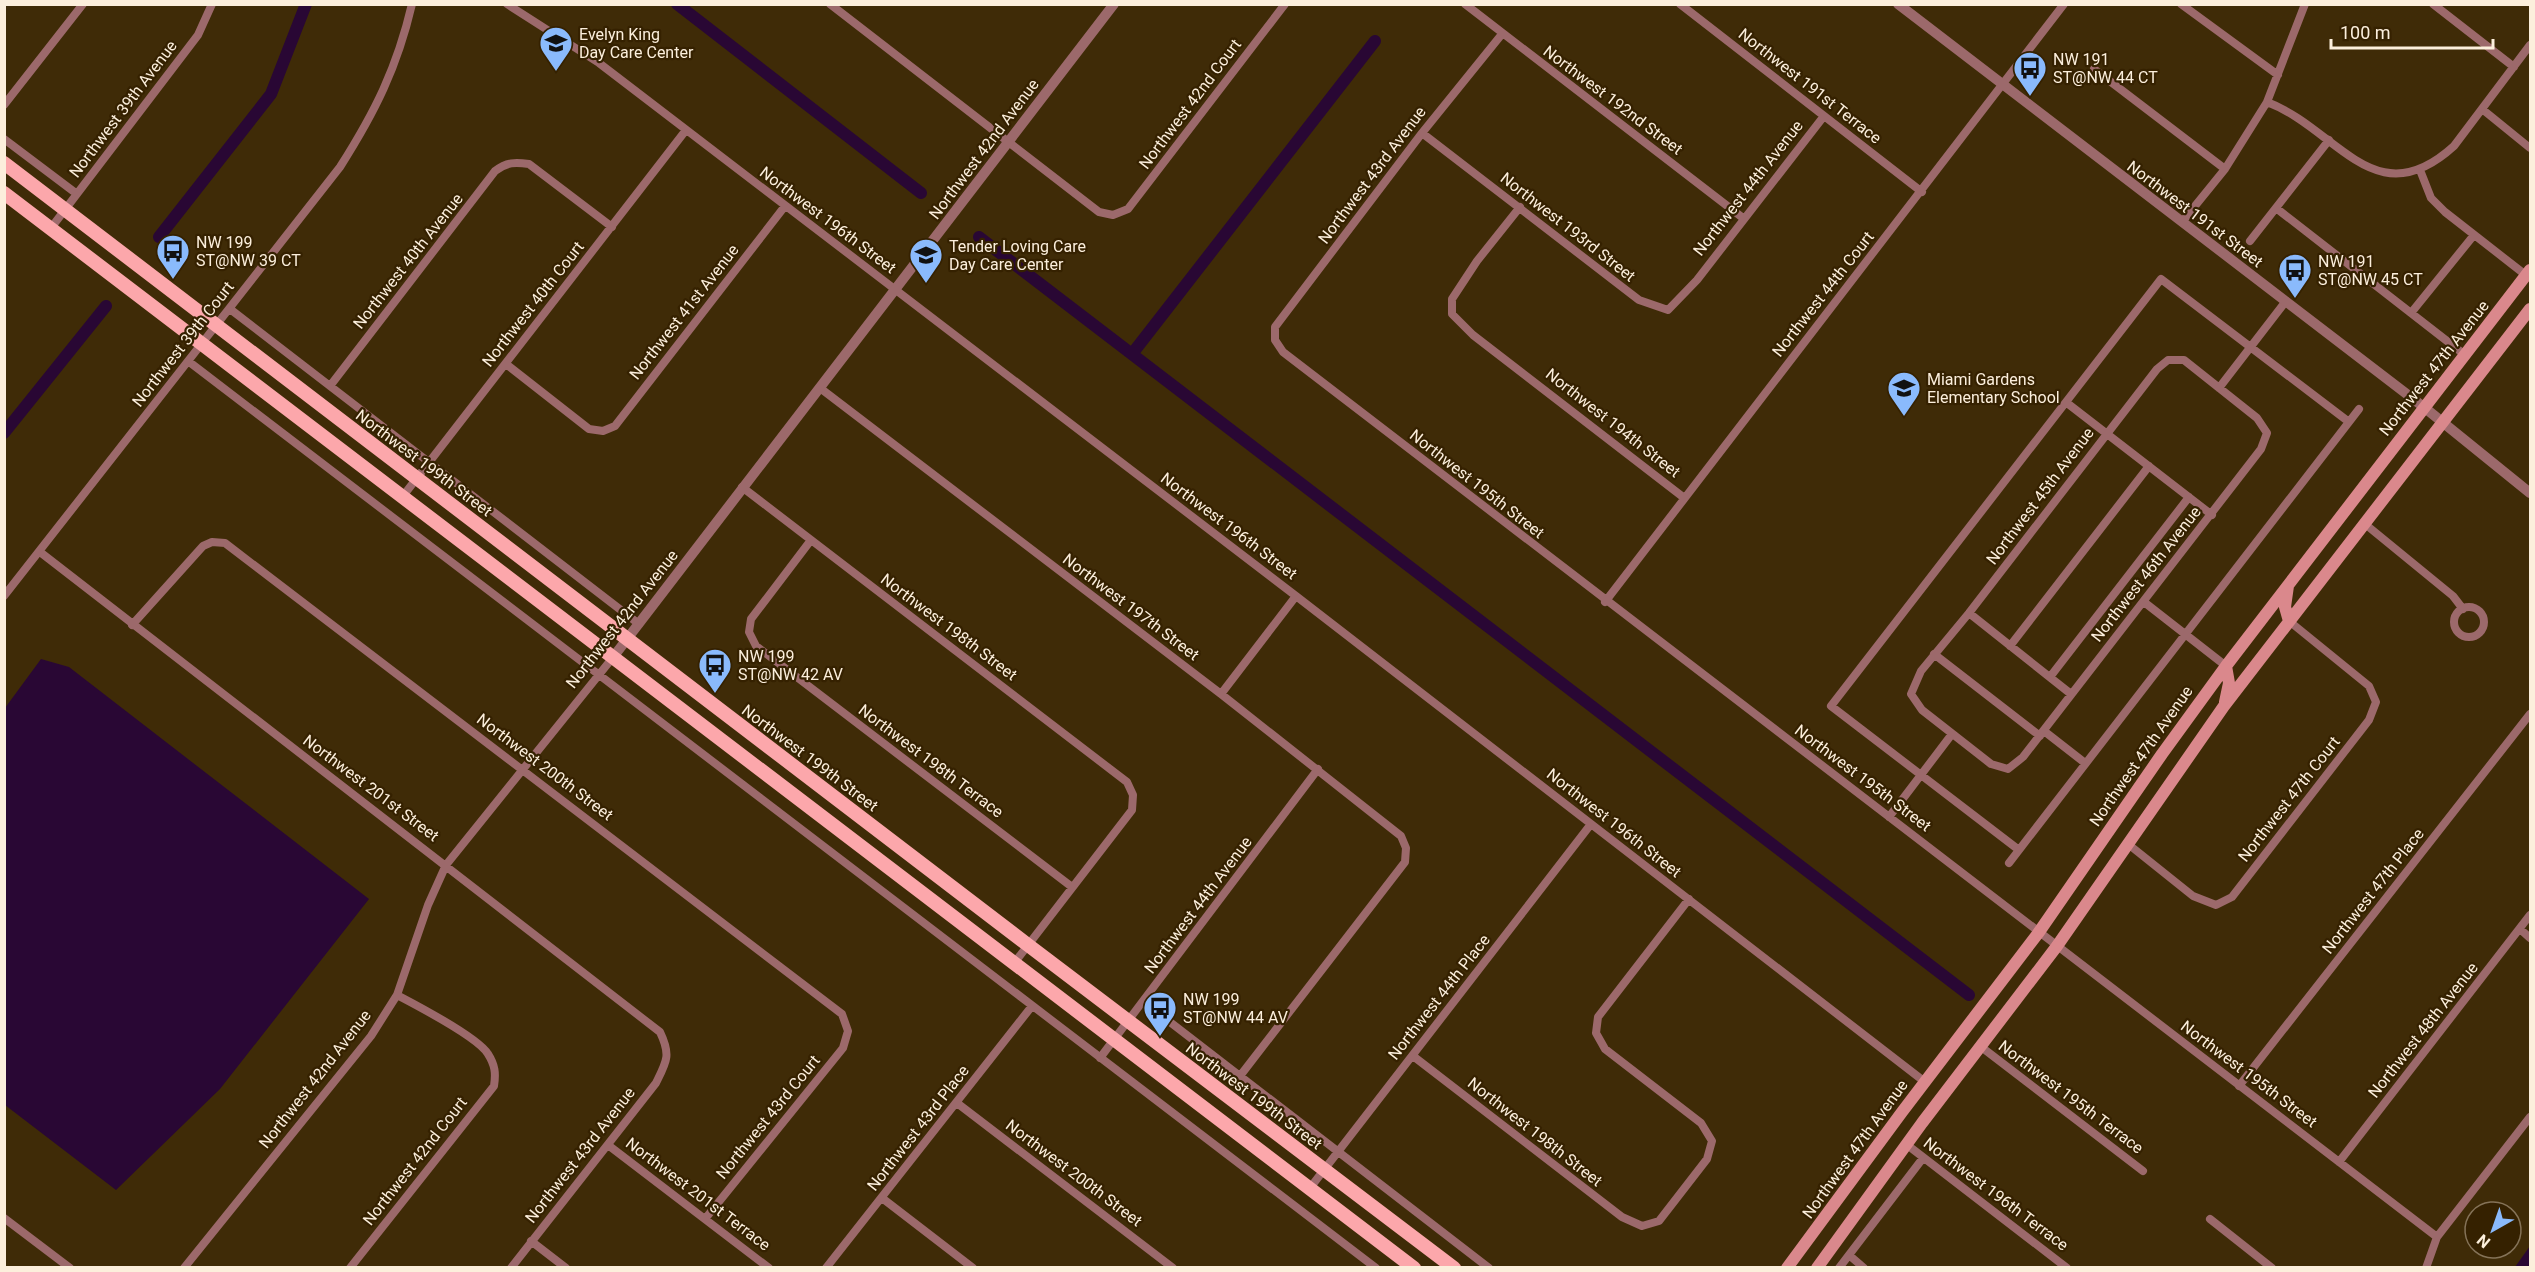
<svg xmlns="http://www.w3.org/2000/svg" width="2535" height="1272" font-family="Roboto,sans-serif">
  <rect width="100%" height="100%" fill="#3f2b07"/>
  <!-- water -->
  <path fill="#290734" d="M 41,659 L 69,667 L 369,899 L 220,1089 L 116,1190 L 5,1105 L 5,708 Z
    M 2530,1246 L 2530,1267 L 2515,1267 Z"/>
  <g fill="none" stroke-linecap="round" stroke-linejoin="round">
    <!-- canal -->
    <path stroke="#290734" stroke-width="12" d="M 677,4 L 921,193
      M 159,237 L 271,94 L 306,4
      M 979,237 L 1969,995
      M 1132,354 L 1375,41
      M 4,433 L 106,306"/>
    <!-- minor -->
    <path stroke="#9c696b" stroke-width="8" d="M 507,4 L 599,63 L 1296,596 L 1925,1082
      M 830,4 L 1099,212 L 1113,215 L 1128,209 L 1285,4
      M 1465,4 L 1743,218
      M 1680,4 L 1922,192
      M 2181,4 L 2278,75
      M 2433,4 L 2514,67
      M 1502,34 L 1422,133 L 1275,327 L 1275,340 L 1283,352 C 1666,650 2052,943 2437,1237
      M 2094,69 L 2225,169
      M 2267,102 C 2338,129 2375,218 2454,146 L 2530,45
      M 4,105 L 83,4
      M 2482,109 L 2530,148
      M 1422,133 L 1639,300 L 1668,310 L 1697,280 L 1824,116
      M 4,139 L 77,194
      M 2420,170 L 2431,198 L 2445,212 L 2527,276
      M 1520,207 L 1477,261 L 1452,299 L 1452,314 L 1473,335 L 1683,497
      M 2276,208 L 2465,355
      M 2182,222 L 2225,169 L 2267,102 L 2305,4
      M 51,228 L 198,35 L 212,4
      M 2250,241 L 2329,140
      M 230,309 L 639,624
      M 2411,313 L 2474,235
      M 2168,360 L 2184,360 L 2257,418 L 2267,433 L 2261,449 L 2023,757 L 2008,769 L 1991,764 L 1922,710 L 1911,694 L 1921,671 L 1969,613 L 2157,369 Z
      M 188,361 L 1376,1268
      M 506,364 L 589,429 L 603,431 L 615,426 L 785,206
      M 330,386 L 495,171 C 507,162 515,162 529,164 L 612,227
      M 820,388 L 1221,694 L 1401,836 L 1406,848 L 1405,862 L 1240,1076
      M 2219,388 L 2286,301
      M 2067,403 L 2212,515
      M 742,487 L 1127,782 L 1133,795 L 1132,810 L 1015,962
      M 403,496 L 686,130
      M 2365,524 L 2453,596 L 2463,609
      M 811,540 L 751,619 L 749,632 L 756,646 L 1072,887
      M 40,552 L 660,1032 C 671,1055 667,1061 656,1083 L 511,1268
      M 4,596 L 340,167 C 375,112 397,68 412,4
      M 1605,602 L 2064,4
      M 2144,602 L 2226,666
      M2454 622a15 15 0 1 1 30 0a15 15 0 1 1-30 0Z
      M 1969,613 L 2071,694
      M 132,625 L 203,546 L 212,542 L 225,543 L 842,1014 L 848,1031 L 843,1048 L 705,1219
      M 2010,646 L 2149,466
      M 1934,654 L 2040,736
      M 2050,677 L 2189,497
      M 1221,694 L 1296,596
      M 2044,731 L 2085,763
      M 1889,817 L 1952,734
      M 2128,844 L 2193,896 L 2216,905 L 2232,897 L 2369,720 L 2376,702 L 2369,686 L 2289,621
      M 2019,850 L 1831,706 L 2161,279 L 2349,422
      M 2009,863 L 2359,409
      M 2520,929 L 2530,938
      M 1144,1002 L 1489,1268
      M 1980,1046 L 2143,1171
      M 1413,1056 L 1622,1217 L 1642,1226 L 1659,1221 L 1707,1159 L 1712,1141 L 1701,1123 L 1605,1049 L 1596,1033 L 1598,1017 L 1689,899
      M 1100,1058 L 1318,769
      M 2239,1086 L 2530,714
      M 957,1103 L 1173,1268
      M 1906,1144 L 2067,1268
      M 608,1145 L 769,1268
      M 2339,1162 L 2530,915
      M 1310,1188 L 1591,824
      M 882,1198 L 973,1268
      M 4,1218 L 70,1268
      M 2210,1219 L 2272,1268
      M 531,1241 L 566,1268
      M 1849,1255 L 1864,1268
      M 184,1268 L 371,1036 L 397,995 L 428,905 L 446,865 L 614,656
      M 350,1268 L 494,1086 C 496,1073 495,1065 488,1054 C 478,1037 416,1005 397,995
      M 826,1268 L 1032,1006
      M 1839,1268 L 1923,1158
      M 2426,1268 L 2437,1237 L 2530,1117"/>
    <!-- tertiary -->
    <path stroke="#9c696b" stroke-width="10" d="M 1898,4 L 2425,408 L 2530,493
      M 614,656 L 1114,4"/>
    <!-- secondary -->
    <path stroke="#da888c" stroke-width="12" d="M 2288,586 L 2285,607 L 2289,621
      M 2225,702 L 2229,683 L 2226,666
      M 1787,1268 L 1902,1112 L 2039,932 L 2162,754 L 2226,666 L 2530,270
      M 1817,1268 L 1922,1123 L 2057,946 L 2224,706 L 2530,309"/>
    <!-- primary -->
    <path stroke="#fca7ab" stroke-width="14" d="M 4,163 L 1028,945 L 1454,1268
      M 4,193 L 1414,1268"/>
  </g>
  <!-- icons -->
  <defs>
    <symbol id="school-pin" viewBox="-11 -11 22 30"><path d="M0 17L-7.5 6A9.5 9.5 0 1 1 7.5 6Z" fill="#8abafc" stroke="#352100"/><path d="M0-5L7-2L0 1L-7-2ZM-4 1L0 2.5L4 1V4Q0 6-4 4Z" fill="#111"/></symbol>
    <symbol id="bus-pin" viewBox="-11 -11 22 30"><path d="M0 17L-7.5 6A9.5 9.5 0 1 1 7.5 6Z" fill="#8abafc" stroke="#352100"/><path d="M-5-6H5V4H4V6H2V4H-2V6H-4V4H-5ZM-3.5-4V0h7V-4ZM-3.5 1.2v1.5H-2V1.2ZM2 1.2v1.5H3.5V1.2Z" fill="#111"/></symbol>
  </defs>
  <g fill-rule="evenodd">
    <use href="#school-pin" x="537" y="24" width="38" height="52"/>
    <use href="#bus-pin" x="2011" y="49" width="38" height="52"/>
    <use href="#bus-pin" x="154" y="232" width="38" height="52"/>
    <use href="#school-pin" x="907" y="236" width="38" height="52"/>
    <use href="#bus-pin" x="2276" y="251" width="38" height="52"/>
    <use href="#school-pin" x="1885" y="369" width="38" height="52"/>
    <use href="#bus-pin" x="696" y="646" width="38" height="52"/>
    <use href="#bus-pin" x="1141" y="989" width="38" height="52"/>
  </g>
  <g text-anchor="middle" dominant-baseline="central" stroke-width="4.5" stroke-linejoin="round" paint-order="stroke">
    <!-- poi labels -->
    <g font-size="16" fill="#fcefdc" stroke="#352100" text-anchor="start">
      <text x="579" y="34">Evelyn King<tspan x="579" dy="18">Day Care Center</tspan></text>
      <text x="2053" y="59">NW 191<tspan x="2053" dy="18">ST@NW 44 CT</tspan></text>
      <text x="196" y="242">NW 199<tspan x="196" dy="18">ST@NW 39 CT</tspan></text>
      <text x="949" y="246">Tender Loving Care<tspan x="949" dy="18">Day Care Center</tspan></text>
      <text x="2318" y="261">NW 191<tspan x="2318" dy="18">ST@NW 45 CT</tspan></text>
      <text x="1927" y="379">Miami Gardens<tspan x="1927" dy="18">Elementary School</tspan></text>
      <text x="738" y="656">NW 199<tspan x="738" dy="18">ST@NW 42 AV</tspan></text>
      <text x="1183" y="999">NW 199<tspan x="1183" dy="18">ST@NW 44 AV</tspan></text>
    </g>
    <!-- street labels -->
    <g font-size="16" fill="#fcefdc" stroke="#352100">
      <text transform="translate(1810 86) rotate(38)">Northwest 191st Terrace</text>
      <text transform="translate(1613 100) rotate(37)">Northwest 192nd Street</text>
      <text transform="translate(1190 104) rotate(-53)">Northwest 42nd Court</text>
      <text transform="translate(123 109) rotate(-53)">Northwest 39th Avenue</text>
      <text transform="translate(984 149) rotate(-53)">Northwest 42nd Avenue</text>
      <text transform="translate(1372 175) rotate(-53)">Northwest 43rd Avenue</text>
      <text transform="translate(1748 188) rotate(-52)">Northwest 44th Avenue</text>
      <text transform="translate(2195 214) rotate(37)">Northwest 191st Street</text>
      <text transform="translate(828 220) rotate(37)">Northwest 196th Street</text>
      <text transform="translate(1568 227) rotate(38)">Northwest 193rd Street</text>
      <text transform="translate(408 261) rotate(-52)">Northwest 40th Avenue</text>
      <text transform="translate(1823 294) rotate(-52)">Northwest 44th Court</text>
      <text transform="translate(533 304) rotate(-52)">Northwest 40th Court</text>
      <text transform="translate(684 312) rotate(-52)">Northwest 41st Avenue</text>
      <text transform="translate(183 344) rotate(-52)">Northwest 39th Court</text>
      <text transform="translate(2434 368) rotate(-52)">Northwest 47th Avenue</text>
      <text transform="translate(1613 423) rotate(38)">Northwest 194th Street</text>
      <text transform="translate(424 463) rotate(37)">Northwest 199th Street</text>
      <text transform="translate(1477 484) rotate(38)">Northwest 195th Street</text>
      <text transform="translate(2040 496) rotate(-53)">Northwest 45th Avenue</text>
      <text transform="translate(1229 526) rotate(37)">Northwest 196th Street</text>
      <text transform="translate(2146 574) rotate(-52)">Northwest 46th Avenue</text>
      <text transform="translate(1131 607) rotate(37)">Northwest 197th Street</text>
      <text transform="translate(622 619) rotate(-52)">Northwest 42nd Avenue</text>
      <text transform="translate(949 627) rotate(37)">Northwest 198th Street</text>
      <text transform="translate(2141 756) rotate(-55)">Northwest 47th Avenue</text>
      <text transform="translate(810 758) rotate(37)">Northwest 199th Street</text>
      <text transform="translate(931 761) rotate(37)">Northwest 198th Terrace</text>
      <text transform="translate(545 767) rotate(37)">Northwest 200th Street</text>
      <text transform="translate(1863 778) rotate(37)">Northwest 195th Street</text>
      <text transform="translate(371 788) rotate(37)">Northwest 201st Street</text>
      <text transform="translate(2289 799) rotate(-52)">Northwest 47th Court</text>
      <text transform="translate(1614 823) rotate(38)">Northwest 196th Street</text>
      <text transform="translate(2373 891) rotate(-52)">Northwest 47th Place</text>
      <text transform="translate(1198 905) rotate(-53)">Northwest 44th Avenue</text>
      <text transform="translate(1439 997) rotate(-52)">Northwest 44th Place</text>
      <text transform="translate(2423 1030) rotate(-52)">Northwest 48th Avenue</text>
      <text transform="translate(2249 1074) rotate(37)">Northwest 195th Street</text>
      <text transform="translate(315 1079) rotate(-52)">Northwest 42nd Avenue</text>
      <text transform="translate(1254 1096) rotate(37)">Northwest 199th Street</text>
      <text transform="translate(2071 1097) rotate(37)">Northwest 195th Terrace</text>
      <text transform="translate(768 1117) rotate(-51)">Northwest 43rd Court</text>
      <text transform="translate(918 1128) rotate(-52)">Northwest 43rd Place</text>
      <text transform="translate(1535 1132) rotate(38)">Northwest 198th Street</text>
      <text transform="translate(1855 1149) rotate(-54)">Northwest 47th Avenue</text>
      <text transform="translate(580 1155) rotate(-52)">Northwest 43rd Avenue</text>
      <text transform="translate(415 1161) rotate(-52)">Northwest 42nd Court</text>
      <text transform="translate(1074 1173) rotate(37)">Northwest 200th Street</text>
      <text transform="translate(698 1194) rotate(37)">Northwest 201st Terrace</text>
      <text transform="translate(1996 1194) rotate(37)">Northwest 196th Terrace</text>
    </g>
  </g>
  <!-- border -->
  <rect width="2535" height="1272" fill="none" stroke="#fcefdc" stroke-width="12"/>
  <!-- north arrow -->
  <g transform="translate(2493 1230) rotate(220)"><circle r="28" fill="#352100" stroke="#857358" stroke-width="1.5"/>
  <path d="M0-4.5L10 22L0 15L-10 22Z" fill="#8abafc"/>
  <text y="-9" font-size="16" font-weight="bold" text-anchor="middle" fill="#fcefdc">N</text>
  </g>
  <!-- scale -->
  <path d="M2331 39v9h162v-9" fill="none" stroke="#fcefdc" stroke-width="3"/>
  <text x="2340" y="39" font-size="18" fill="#fcefdc" stroke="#352100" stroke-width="4.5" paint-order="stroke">100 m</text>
</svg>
